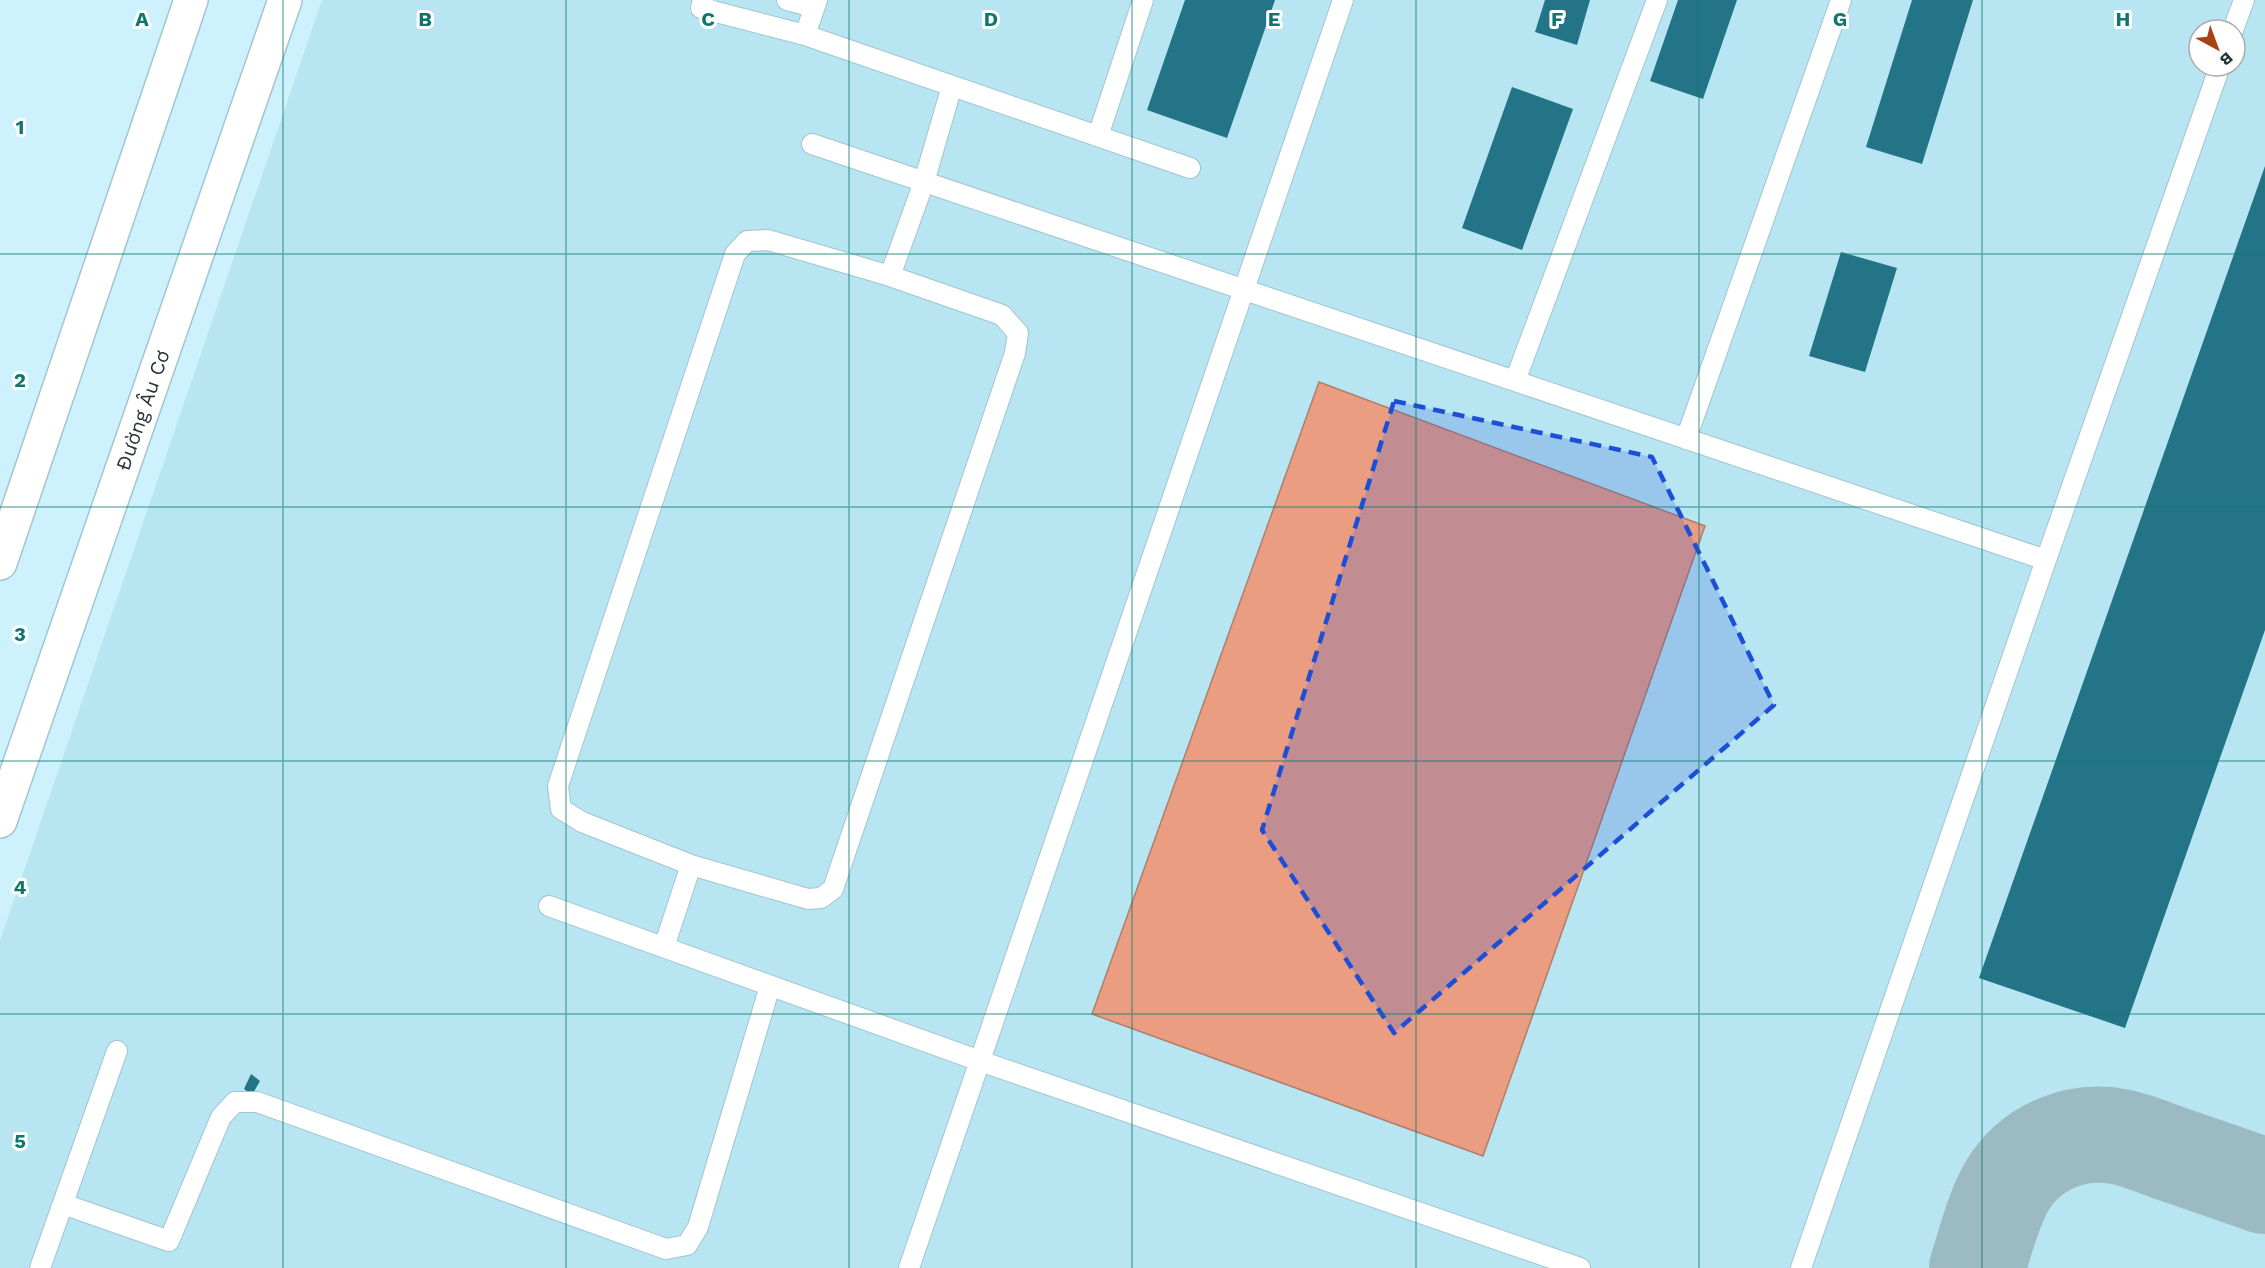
<svg xmlns="http://www.w3.org/2000/svg" width="2265" height="1268" font-family="'Work Sans',sans-serif">
  <rect width="100%" height="100%" fill="#cdf2fd"/>
  <!-- built -->
  <path fill="#b7e5f1" fill-rule="evenodd" d="M 322,0 L 2265,0 L 2265,1268 L 0,1268 L 0,941 ZM 2199,30 L 2235,30 L 2235,66 L 2199,66 Z"/>
  <!-- water -->
  <path fill="#eb9d81" stroke="#b07e6b" stroke-width="1.5" d="M 1319,382 L 1705,526 L 1483,1156 L 1092,1014 Z"/>
  <g fill="none" stroke-linecap="round" stroke-linejoin="round">
    <!-- taxiway -->
    <path stroke="#9cbac2" stroke-width="96" d="M 1977,1268 C 1986,1241 1993,1210 2007,1186 C 2031,1146 2077,1128 2121,1137 C 2140,1141 2160,1150 2178,1156 C 2207,1166 2236,1176 2265,1186"/>
  </g>
  <!-- building -->
  <path fill="#227486" d="M 1185,0 L 1275,0 L 1227,138 L 1147,110 Z
    M 1545,0 L 1590,0 L 1577,45 L 1535,32 Z
    M 1678,0 L 1737,0 L 1703,99 L 1650,81 Z
    M 1912,0 L 1973,0 L 1922,164 L 1866,147 Z
    M 1512,87 L 1573,109 L 1522,250 L 1462,228 Z
    M 2265,166 L 2265,630 L 2125,1028 L 1979,978 Z
    M 1841,252 L 1897,268 L 1865,372 L 1809,356 Z
    M 251,1074 L 260,1081 L 252,1095 L 244,1089 Z"/>
  <g fill="none" stroke-linecap="round" stroke-linejoin="round">
    <defs>
      <path id="service" d="M 703,0 L 701,8 L 805,35 L 817,0
        M 787,0 L 814,7
        M 2233,30 L 2244,0
        M 805,35 L 1190,168
        M 1098,136 L 1143,0
        M 812,144 L 2046,560
        M 1515,381 L 1657,0
        M 1686,439 L 1841,0
        M 691,865 L 808,899 L 821,898 L 833,889 L 1015,353 L 1018,333 L 1002,315 L 890,276
        M 549,906 L 980,1061 L 1580,1268
        M 664,947 L 691,865 L 582,822 L 561,809 L 558,786 L 735,254 L 747,241 L 768,240 L 890,276 L 924,182 L 952,86
        M 63,1204 L 169,1241 L 221,1117 L 235,1102 L 257,1102 L 666,1249 L 687,1245 L 698,1227 L 770,986
        M 40,1268 L 117,1051
        M 909,1268 L 1343,0
        M 1801,1268 L 2046,560 L 2220,66"/>
      <g id="tertiary">
        <path d="M 0,563 L 191,0"/>
        <path id="s1" d="M 0,821 L 285,0"/>
      </g>
    </defs>
    <!-- service casing -->
    <use href="#service" stroke="#a1c5cf" stroke-width="22"/>
    <!-- tertiary casing -->
    <use href="#tertiary" stroke="#a1c5cf" stroke-width="36"/>
    <!-- service -->
    <use href="#service" stroke="#fff" stroke-width="20"/>
    <!-- tertiary -->
    <use href="#tertiary" stroke="#fff" stroke-width="33"/>
  </g>
  <!-- marked area -->
  <path fill="#1d4ed8" fill-opacity="0.2" stroke="#1d4ed8" stroke-width="4.5" stroke-dasharray="12 8" stroke-linejoin="round" d="M 1394,401 L 1652,457 L 1774,705 L 1394,1033 L 1262,830 Z"/>
  <!-- grid -->
  <path fill="none" stroke="#0f766e" stroke-width="1.5" stroke-opacity="0.55" d="M 283,0 L 283,1268M 566,0 L 566,1268M 849,0 L 849,1268M 1132,0 L 1132,1268M 1416,0 L 1416,1268M 1699,0 L 1699,1268M 1982,0 L 1982,1268M 0,254 L 2265,254M 0,507 L 2265,507M 0,761 L 2265,761M 0,1014 L 2265,1014"/>
  <g text-anchor="middle" dominant-baseline="central" stroke-width="6" stroke-linejoin="round" paint-order="stroke">
    <!-- street labels -->
    <g font-size="20" fill="#263438" stroke="#fff">
      <text stroke="none"><textPath href="#s1" startOffset="435">Đường Âu Cơ</textPath></text>
    </g>
  </g>
  <g font-size="20" text-anchor="middle" font-weight="bold" fill="#0f766e" stroke="#fff" stroke-width="6" stroke-linejoin="round" paint-order="stroke">
    <text x="142" y="26">A</text>
    <text x="425" y="26">B</text>
    <text x="708" y="26">C</text>
    <text x="991" y="26">D</text>
    <text x="1274" y="26">E</text>
    <text x="1557" y="26">F</text>
    <text x="1840" y="26">G</text>
    <text x="2123" y="26">H</text>
    <text x="20" y="134">1</text>
    <text x="20" y="387">2</text>
    <text x="20" y="641">3</text>
    <text x="20" y="894">4</text>
    <text x="20" y="1148">5</text>
  </g>
  <!-- north arrow -->
  <g transform="translate(2217 48) rotate(139)"><circle r="28" fill="#ffffff" stroke="#a8aeaf" stroke-width="1.5"/>
  <path d="M0-4.5L10 22L0 15L-10 22Z" fill="#a84217"/>
  <text y="-9" font-size="16" font-weight="bold" text-anchor="middle" fill="#263438">B</text>
  </g>
</svg>
